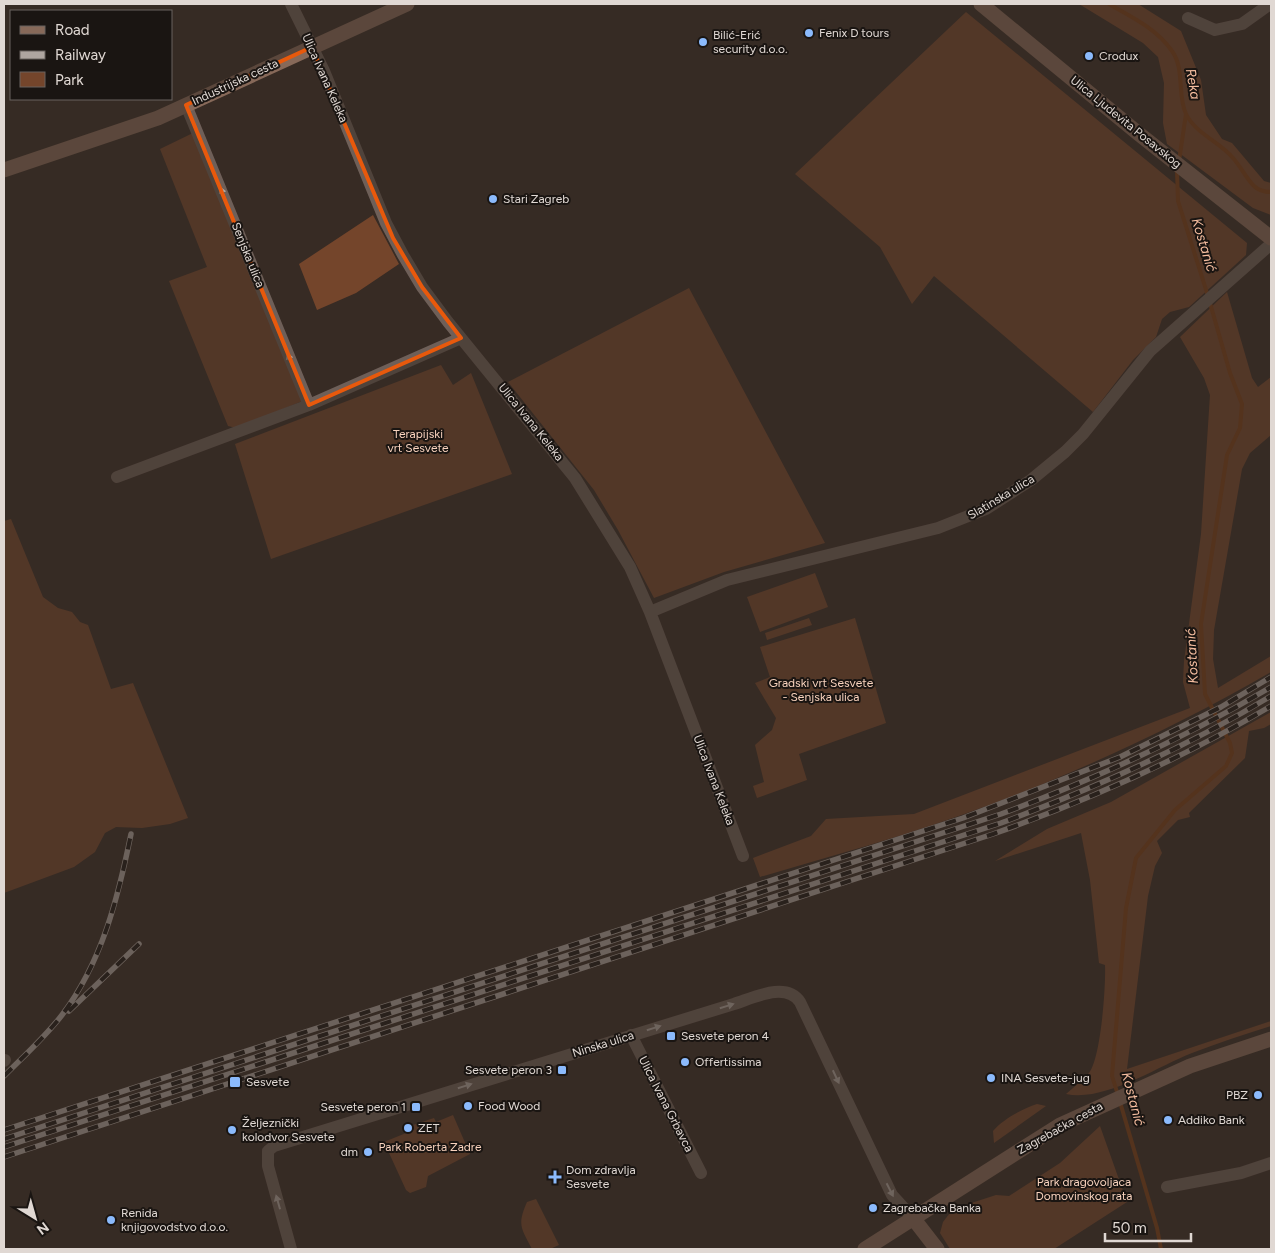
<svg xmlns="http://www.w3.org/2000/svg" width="1275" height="1253" font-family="Figtree,sans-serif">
  <rect width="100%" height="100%" fill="#372b24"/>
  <!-- green -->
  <path fill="#74452b" d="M 1079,4 L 1138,4 L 1181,31 L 1201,80 L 1206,115 L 1222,139 L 1232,143 L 1264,181 L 1271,183 L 1271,215 L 1253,208 L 1167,144 L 1163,123 L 1164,83 L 1158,57 L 1143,43 Z
    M 966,12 L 1247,243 L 1246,255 L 1189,307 L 1170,312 L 1162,319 L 1156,337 L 1133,360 L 1093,412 L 934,276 L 912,304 L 880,247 L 795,174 Z
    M 193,133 L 305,400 L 236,428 L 228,426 L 169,281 L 207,267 L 160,149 Z
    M 373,215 L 399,264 L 356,293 L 317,310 L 299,264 Z
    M 689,288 L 825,543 L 724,572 L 654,598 L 618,530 L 594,490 L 508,382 Z
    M 1227,292 L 1252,378 L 1258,387 L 1271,377 L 1271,435 L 1250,453 L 1242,469 L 1214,630 L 1213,659 L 1218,688 L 1271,656 L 1271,672 C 1155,739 1029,795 902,835 C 855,850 807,863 760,877 L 753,858 L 811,836 L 826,819 L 914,814 L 1190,708 L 1183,682 L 1184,661 L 1201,534 L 1210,395 L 1204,378 L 1180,337 Z
    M 441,365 L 453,385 L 471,373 L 512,474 L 271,559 L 235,444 Z
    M 11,519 L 43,597 L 58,608 L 72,612 L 80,622 L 88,625 L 111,689 L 133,683 L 188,818 L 170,824 L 142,828 L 116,827 L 105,833 L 95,852 L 74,867 L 4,893 L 4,521 Z
    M 815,573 L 828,607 L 760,632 L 747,597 Z
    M 809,618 L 812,625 L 767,640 L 765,633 Z
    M 855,618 L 886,723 L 799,754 L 807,780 L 757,798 L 753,786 L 764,782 L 755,745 L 772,730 L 776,718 L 755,683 L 770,677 L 760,647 Z
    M 1271,712 L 1271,724 L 1264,728 L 1249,731 L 1245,758 L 1189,813 L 1190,817 L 1178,820 L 1157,841 L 1162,853 L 1155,866 L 1148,896 L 1127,1069 L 1271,1021 L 1271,1026 C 1245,1034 1218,1043 1192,1053 C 1156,1067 1105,1102 1066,1094 C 1074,1087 1083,1080 1089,1073 C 1101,1058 1106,985 1105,965 L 1099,963 L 1090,880 L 1081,833 L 995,861 L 1047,829 L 1111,802 Z
    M 1037,1104 L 1046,1106 L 994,1143 L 993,1131 C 1003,1119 1022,1109 1037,1104 Z
    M 453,1115 L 470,1154 L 428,1176 L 426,1187 L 410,1193 L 406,1190 L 384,1142 L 411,1131 L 410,1126 L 434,1118 L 436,1122 Z
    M 1100,1126 L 1127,1202 L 1054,1249 L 950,1249 L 940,1233 L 943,1222 L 953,1209 L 996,1195 L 1009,1196 L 1060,1163 Z
    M 536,1199 L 559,1245 L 550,1249 L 532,1249 C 521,1228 517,1225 527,1202 Z"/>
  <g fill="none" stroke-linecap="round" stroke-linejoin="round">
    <!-- stream -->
    <path stroke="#783c15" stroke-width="4" d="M 1109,4 C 1132,17 1157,29 1172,51 C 1185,69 1177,95 1186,114 C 1196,134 1220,142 1233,158 C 1241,167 1246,178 1254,186 C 1259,191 1264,192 1271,192
      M 1179,161 L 1186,114
      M 1177,170 L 1178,201 L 1208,296
      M 1118,1095 L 1112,1076 L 1126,908 L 1136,858 L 1175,810 L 1226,766 L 1232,753 L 1230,743 L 1205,694 L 1201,624 L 1227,455 L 1240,428 L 1242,404 L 1230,373 L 1210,303
      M 1120,1102 L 1157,1228 L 1161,1249"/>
    <!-- street -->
    <path stroke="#6e5f58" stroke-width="12" d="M 291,4 L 324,71 L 386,223 L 403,255 L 422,287 L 448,322 L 575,478 L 630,567 L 650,612 L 743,856
      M 1188,18 L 1215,30 L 1242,24 L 1270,4
      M 186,105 L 309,405
      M 117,477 L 309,405 L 461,338
      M 650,612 L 727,580 L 938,528 L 986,509 L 1031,480 L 1065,452 L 1083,434 L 1150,351 L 1271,244
      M 631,1035 L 701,1173
      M 4,1061 L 5,1060
      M 1167,1187 L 1241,1173 L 1271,1163
      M 291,1249 L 268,1166 L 268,1151 L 274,1146 L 734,1004 C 753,998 786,981 800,1002 L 892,1195 L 913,1218"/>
    <!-- secondary -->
    <path stroke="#876959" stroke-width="15" d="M 981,4 L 1139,134 L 1271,238
      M 4,170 L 158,118 L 407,4
      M 913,1218 L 937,1249
      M 865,1249 L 1060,1125 L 1190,1066 L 1271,1039"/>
    <defs>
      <path id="rail" d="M 69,1011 L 139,944
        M 4,1076 C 24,1056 45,1037 62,1015 C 102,962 118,898 131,834
        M 4,1130 L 963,818 L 1120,757 L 1221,707 L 1271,677
        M 4,1139 L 1001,814 C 1095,779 1185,738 1271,687
        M 4,1147 L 1001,823 C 1095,788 1185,748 1271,696
        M 4,1157 L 993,834 C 1089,800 1183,758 1271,706"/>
    </defs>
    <!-- rail casing -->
    <use href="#rail" stroke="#aea5a0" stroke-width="5.5"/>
    <!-- rail -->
    <use href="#rail" stroke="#1a1512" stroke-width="4" stroke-dasharray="11" stroke-linecap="butt"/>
  </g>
  <!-- one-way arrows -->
  <defs><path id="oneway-solid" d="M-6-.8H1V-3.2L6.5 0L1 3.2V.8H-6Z" transform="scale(1.25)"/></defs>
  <g fill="#b2a8a2">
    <use href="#oneway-solid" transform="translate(223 194) rotate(-112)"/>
    <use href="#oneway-solid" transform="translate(290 360) rotate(-112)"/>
    <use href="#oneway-solid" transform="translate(727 1006) rotate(-17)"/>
    <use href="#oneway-solid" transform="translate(654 1028) rotate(-17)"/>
    <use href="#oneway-solid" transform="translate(836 1077) rotate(65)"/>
    <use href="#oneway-solid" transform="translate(465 1086) rotate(-17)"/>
    <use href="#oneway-solid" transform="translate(890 1190) rotate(63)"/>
    <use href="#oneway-solid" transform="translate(278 1202) rotate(-106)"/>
  </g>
  <!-- marked area -->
  <path d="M0 0H1275V1253H0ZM 312,47 L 393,238 L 422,287 L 461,338 L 309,405 L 186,105 Z" fill="#372b24" fill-opacity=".55" fill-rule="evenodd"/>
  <path fill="none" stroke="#e8590c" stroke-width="4" stroke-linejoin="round" d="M 312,47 L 393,238 L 422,287 L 461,338 L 309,405 L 186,105 Z"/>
  <!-- markers -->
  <g fill="#8bbafc" stroke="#1a1512" stroke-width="2">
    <circle cx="809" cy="33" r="5"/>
    <circle cx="703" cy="42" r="5"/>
    <circle cx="1089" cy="56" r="5"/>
    <circle cx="493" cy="199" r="5"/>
    <rect x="666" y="1031" width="10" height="10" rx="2.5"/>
    <circle cx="685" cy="1062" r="5"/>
    <rect x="557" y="1065" width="10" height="10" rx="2.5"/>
    <circle cx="991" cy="1078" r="5"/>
    <rect x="229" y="1076" width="12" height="12" rx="2.5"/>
    <circle cx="1258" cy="1095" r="5"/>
    <circle cx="468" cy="1106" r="5"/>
    <rect x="411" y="1102" width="10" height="10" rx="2.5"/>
    <circle cx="1168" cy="1120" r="5"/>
    <circle cx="408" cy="1128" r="5"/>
    <circle cx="232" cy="1130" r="5"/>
    <circle cx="368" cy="1152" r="5"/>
    <path d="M552.5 1169.5h5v5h5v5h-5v5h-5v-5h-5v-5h5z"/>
    <circle cx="873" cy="1208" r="5"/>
    <circle cx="111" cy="1220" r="5"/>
  </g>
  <g text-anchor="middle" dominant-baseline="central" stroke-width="4" stroke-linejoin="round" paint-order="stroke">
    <!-- poi labels -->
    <g font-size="12" fill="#e0d8d3" stroke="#1a1512" text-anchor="start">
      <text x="819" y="33">Fenix D tours</text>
      <text x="713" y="35">Bilić-Erić<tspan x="713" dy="14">security d.o.o.</tspan></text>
      <text x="1099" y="56">Crodux</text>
      <text x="503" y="199">Stari Zagreb</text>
      <text x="681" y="1036">Sesvete peron 4</text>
      <text x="695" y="1062">Offertissima</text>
      <text x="552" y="1070" text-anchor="end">Sesvete peron 3</text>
      <text x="1001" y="1078">INA Sesvete-jug</text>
      <text x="246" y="1082">Sesvete</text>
      <text x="1248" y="1095" text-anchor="end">PBZ</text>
      <text x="478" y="1106">Food Wood</text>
      <text x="406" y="1107" text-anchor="end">Sesvete peron 1</text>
      <text x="1178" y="1120">Addiko Bank</text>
      <text x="242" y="1123">Željeznički<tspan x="242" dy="14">kolodvor Sesvete</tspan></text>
      <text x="418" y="1128">ZET</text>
      <text x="358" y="1152" text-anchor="end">dm</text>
      <text x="566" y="1170">Dom zdravlja<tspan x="566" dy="14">Sesvete</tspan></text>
      <text x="883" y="1208">Zagrebačka Banka</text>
      <text x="121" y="1213">Renida<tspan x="121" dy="14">knjigovodstvo d.o.o.</tspan></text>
    </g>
    <!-- street labels -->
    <g font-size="12" fill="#e0d8d3" stroke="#1a1512">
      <text transform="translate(325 78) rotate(66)">Ulica Ivana Keleka</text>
      <text transform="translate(235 82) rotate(-25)">Industrijska cesta</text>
      <text transform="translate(1126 122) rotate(39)">Ulica Ljudevita Posavskog</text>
      <text transform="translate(248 255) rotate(68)">Senjska ulica</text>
      <text transform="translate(531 422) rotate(51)">Ulica Ivana Keleka</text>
      <text transform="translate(1001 497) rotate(-31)">Slatinska ulica</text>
      <text transform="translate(714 780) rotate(69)">Ulica Ivana Keleka</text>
      <text transform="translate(603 1044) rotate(-17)">Ninska ulica</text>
      <text transform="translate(666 1104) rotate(63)">Ulica Ivana Grbavca</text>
      <text transform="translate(1060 1128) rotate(-29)">Zagrebačka cesta</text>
    </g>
    <!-- park labels -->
    <g font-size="12" fill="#f9d3be" stroke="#1a1512">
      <text x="418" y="434">Terapijski<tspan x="418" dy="14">vrt Sesvete</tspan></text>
      <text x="821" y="683">Gradski vrt Sesvete<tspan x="821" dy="14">- Senjska ulica</tspan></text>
      <text x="430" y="1147">Park Roberta Zadre</text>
      <text x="1084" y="1182">Park dragovoljaca<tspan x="1084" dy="14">Domovinskog rata</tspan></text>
    </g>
    <!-- water labels -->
    <g font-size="14" font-style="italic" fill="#f5bd9f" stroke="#1a1512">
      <text transform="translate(1193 84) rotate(80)">Reka</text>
      <text transform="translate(1204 245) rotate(73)">Kostanić</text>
      <text transform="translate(1192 656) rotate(-93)">Kostanić</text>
      <text transform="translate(1133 1099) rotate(75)">Kostanić</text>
    </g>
  </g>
  <!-- border -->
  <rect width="1275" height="1253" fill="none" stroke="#e0d8d3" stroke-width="10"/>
  <!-- legend -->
  <rect x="10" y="10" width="162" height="90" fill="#1a1512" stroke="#69635f"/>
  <rect x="20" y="26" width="25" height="8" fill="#876959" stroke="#69635f"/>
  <text x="55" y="35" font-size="15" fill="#e0d8d3">Road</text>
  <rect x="20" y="51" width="25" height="8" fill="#aea5a0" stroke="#69635f"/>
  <text x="55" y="60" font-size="15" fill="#e0d8d3">Railway</text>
  <rect x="20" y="72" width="25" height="15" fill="#74452b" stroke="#69635f"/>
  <text x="55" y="85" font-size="15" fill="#e0d8d3">Park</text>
  <!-- north arrow -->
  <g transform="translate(35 1218) rotate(143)" stroke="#1a1512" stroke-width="4" paint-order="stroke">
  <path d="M0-4L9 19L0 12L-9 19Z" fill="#e0d8d3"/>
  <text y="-8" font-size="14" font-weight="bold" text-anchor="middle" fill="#e0d8d3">N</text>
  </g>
  <!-- scale -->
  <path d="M1105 1233v8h86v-8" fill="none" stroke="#e0d8d3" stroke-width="2.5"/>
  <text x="1112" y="1233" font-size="15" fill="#e0d8d3" stroke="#1a1512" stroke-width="4" paint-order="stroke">50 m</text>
</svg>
